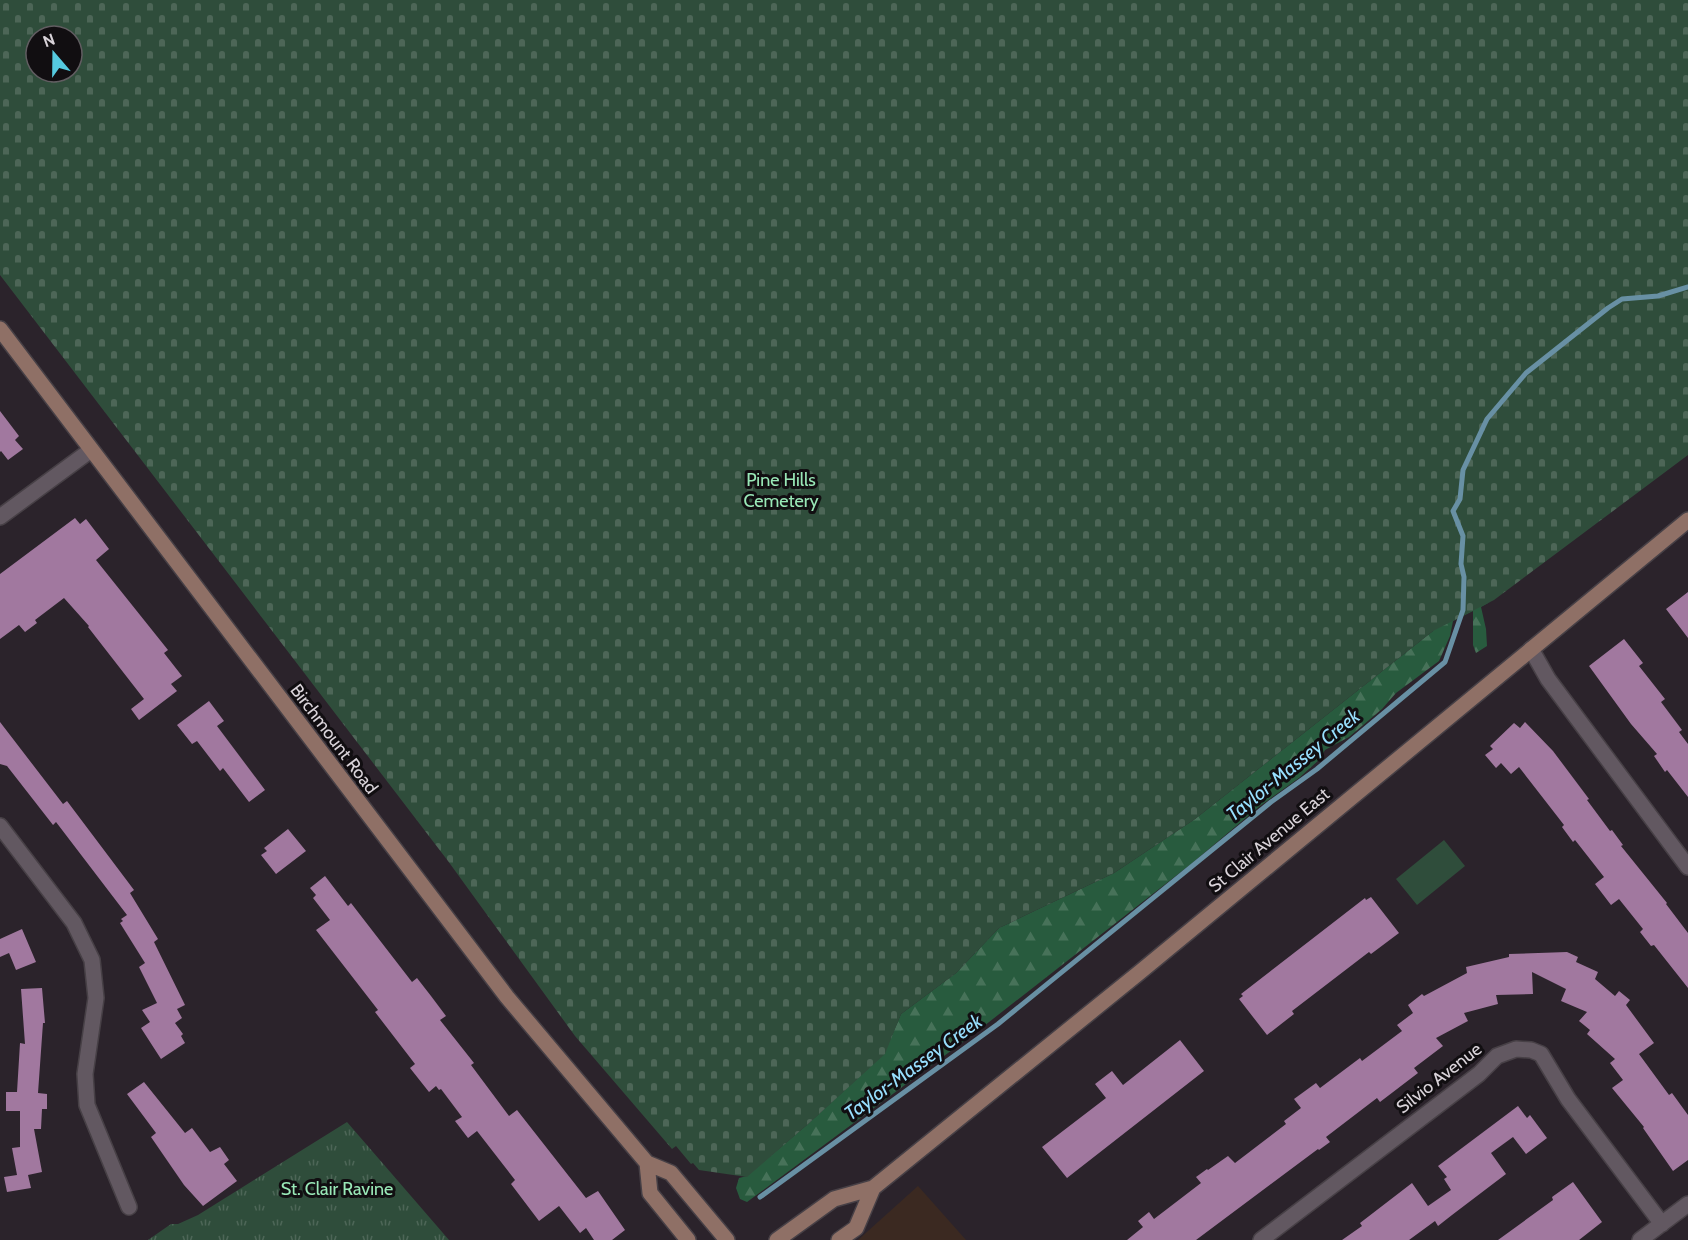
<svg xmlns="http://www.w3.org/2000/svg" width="1688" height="1240" font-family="Cabin,sans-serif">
  <defs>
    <pattern id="forest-firs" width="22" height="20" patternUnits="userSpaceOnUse" patternTransform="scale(1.5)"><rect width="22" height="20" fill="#285b3e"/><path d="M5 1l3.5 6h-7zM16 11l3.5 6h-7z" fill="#477259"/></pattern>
    <pattern id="cemetery-stones" width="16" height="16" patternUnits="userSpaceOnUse" patternTransform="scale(1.5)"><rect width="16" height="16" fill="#2f4d3b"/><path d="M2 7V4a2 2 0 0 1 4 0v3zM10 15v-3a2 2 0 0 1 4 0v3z" fill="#4d6657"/></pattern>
    <pattern id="park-tufts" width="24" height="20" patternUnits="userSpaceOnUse" patternTransform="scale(1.5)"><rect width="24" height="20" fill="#2f4d3b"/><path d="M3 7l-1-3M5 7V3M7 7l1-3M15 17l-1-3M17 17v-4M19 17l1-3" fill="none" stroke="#4d6657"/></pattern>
  </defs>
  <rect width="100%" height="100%" fill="#2b232b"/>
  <!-- commercial -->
  <path fill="#3b2921" d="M 918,1186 L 966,1240 L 858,1240 Z"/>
  <!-- grass -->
  <path fill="#2f4d3b" d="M 1444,840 L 1465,866 L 1417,905 L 1396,879 Z"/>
  <!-- forest -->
  <path fill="url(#forest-firs)" d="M 1490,602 L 1481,607 L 1486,629 L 1487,646 L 1476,653 L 1473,645 L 1473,611 L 1453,621 L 1450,636 L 1439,661 L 1396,693 L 1382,709 L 1349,737 L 1325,750 L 1320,759 L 1299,778 L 1260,806 L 1191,864 L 975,1033 L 747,1202 L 740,1199 L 736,1188 L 739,1178 L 747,1176 L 808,1124 L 884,1054 L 901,1014 L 956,973 L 999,928 L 1114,873 L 1195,819 L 1433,631 L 1437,620 Z"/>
  <!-- cemetery -->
  <path fill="url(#cemetery-stones)" fill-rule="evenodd" d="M 0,0 L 1688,0 L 1688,455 L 1494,600 L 1433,631 L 1195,819 L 1114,873 L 999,928 L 956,973 L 901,1014 L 885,1054 L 808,1124 L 747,1177 L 699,1170 L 693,1163 L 691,1164 L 676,1146 L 672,1149 L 575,1036 L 448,861 L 0,275 ZM 36,36 L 72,36 L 72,72 L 36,72 Z"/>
  <!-- park -->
  <path fill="url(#park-tufts)" d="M 347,1122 L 449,1240 L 148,1240 L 171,1224 L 178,1224 L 198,1215 Z"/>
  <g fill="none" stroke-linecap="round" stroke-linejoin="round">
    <!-- stream -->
    <path stroke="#6890a4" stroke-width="5" d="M 760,1197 L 998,1024 L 1271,802 L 1317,769 L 1445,662 L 1463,610 L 1464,577 L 1461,564 L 1463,536 L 1453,511 L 1460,499 L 1463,470 L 1487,419 L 1526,373 L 1608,308 L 1622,299 L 1658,296 L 1688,287"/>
  </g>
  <!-- building -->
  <path fill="#a1789f" d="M 0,411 L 19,436 L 15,440 L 23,449 L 8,460 L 1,451 L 0,452 Z
    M 75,518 L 80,524 L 86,519 L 109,549 L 96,560 L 168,650 L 164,653 L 182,676 L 171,684 L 177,691 L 139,720 L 131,709 L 144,699 L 88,627 L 89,626 L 64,598 L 35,620 L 37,623 L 25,632 L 19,625 L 0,639 L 0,574 Z
    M 1688,592 L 1688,638 L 1666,609 Z
    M 1624,639 L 1643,663 L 1639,666 L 1665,699 L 1661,702 L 1682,730 L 1679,732 L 1688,744 L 1688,797 L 1667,770 L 1665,772 L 1654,756 L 1657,754 L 1631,724 L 1589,666 Z
    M 209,701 L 224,721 L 217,726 L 265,790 L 249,802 L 223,768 L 220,771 L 197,741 L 192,744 L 177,725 Z
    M 0,722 L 63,804 L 67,801 L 134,890 L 130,893 L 158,939 L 154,942 L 185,1005 L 177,1009 L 182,1018 L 175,1023 L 183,1034 L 181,1036 L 185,1043 L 161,1059 L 141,1028 L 150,1022 L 142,1010 L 157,1003 L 139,967 L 145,963 L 120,923 L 123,921 L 121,919 L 127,915 L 56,822 L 53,825 L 7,766 L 0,764 Z
    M 1525,722 L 1553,751 L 1589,799 L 1587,800 L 1610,831 L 1612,830 L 1623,845 L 1621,846 L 1667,903 L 1666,904 L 1688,933 L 1688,988 L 1654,945 L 1651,946 L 1640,932 L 1643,929 L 1619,899 L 1611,905 L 1595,884 L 1604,877 L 1575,840 L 1573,842 L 1562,827 L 1564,825 L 1519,767 L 1511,774 L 1501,763 L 1496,768 L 1485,755 L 1493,749 L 1490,746 L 1514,723 L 1520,728 Z
    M 288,829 L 306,851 L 276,874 L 261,855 L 267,851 L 264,848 Z
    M 325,876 L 348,906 L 351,903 L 412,982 L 417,978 L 431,996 L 446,1016 L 440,1020 L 474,1063 L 471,1065 L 509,1116 L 517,1110 L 586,1198 L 598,1191 L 625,1230 L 612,1240 L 594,1240 L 586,1228 L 580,1233 L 559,1206 L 539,1221 L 511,1184 L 515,1180 L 477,1131 L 468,1138 L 455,1121 L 462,1117 L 441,1089 L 439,1090 L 436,1086 L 429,1092 L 410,1068 L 415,1064 L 375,1012 L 378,1010 L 316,930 L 330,920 L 313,898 L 316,895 L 310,888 Z
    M 1371,897 L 1399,933 L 1371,954 L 1369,952 L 1292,1011 L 1294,1014 L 1267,1035 L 1239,999 L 1243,996 L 1241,994 L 1365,898 L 1366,900 Z
    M 22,929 L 36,962 L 16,970 L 9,953 L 0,957 L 0,939 Z
    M 1567,952 L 1578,957 L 1576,962 L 1598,972 L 1595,979 L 1615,996 L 1619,991 L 1630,1000 L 1626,1005 L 1654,1043 L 1639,1054 L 1669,1095 L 1672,1093 L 1688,1115 L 1688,1160 L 1673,1171 L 1643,1128 L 1644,1127 L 1612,1088 L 1623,1080 L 1610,1063 L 1615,1059 L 1587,1034 L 1590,1030 L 1579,1021 L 1587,1012 L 1561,1001 L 1566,989 L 1532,972 L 1533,994 L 1496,995 L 1498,1004 L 1464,1013 L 1468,1021 L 1436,1038 L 1443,1046 L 1414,1068 L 1418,1073 L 1380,1102 L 1377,1098 L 1326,1137 L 1330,1142 L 1319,1150 L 1318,1149 L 1196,1240 L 1127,1240 L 1143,1227 L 1138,1221 L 1149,1212 L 1154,1219 L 1201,1183 L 1196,1177 L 1207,1169 L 1208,1170 L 1228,1156 L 1235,1163 L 1286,1124 L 1284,1121 L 1301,1108 L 1294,1099 L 1316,1083 L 1320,1088 L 1360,1058 L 1362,1061 L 1402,1031 L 1397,1025 L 1413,1013 L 1408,1005 L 1422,994 L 1424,996 L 1467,973 L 1466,967 L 1509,957 L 1509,954 Z
    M 42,988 L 45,1023 L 43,1023 L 38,1093 L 47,1094 L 47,1109 L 42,1109 L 41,1129 L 34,1129 L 42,1172 L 28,1175 L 31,1188 L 7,1192 L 4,1177 L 17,1175 L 12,1148 L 20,1147 L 20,1111 L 6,1111 L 6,1092 L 17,1092 L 20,1043 L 25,1044 L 21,989 Z
    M 1180,1040 L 1204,1071 L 1067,1178 L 1042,1147 L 1106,1098 L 1095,1084 L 1112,1071 L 1123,1085 Z
    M 144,1082 L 185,1133 L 192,1128 L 210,1152 L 220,1147 L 229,1160 L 224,1164 L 237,1181 L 203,1206 L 184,1185 L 151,1137 L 156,1133 L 127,1094 Z
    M 1518,1106 L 1527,1118 L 1530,1115 L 1547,1138 L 1526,1154 L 1513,1137 L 1491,1153 L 1506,1174 L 1452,1215 L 1438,1226 L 1435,1221 L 1409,1240 L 1342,1240 L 1362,1226 L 1360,1223 L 1412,1183 L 1428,1206 L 1451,1190 L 1444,1179 L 1447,1177 L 1438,1166 Z
    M 1573,1182 L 1602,1222 L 1579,1240 L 1498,1240 L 1553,1200 L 1552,1197 Z"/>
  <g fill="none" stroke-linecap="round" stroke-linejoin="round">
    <defs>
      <path id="street" d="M 0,517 L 91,450
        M 1531,649 L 1548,679 L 1688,867
        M 0,826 L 74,923 L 92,960 L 96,998 L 85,1074 L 87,1105 L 129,1207
        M 1261,1240 L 1479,1074 L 1497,1056 L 1516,1049 L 1531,1050 L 1541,1054 L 1568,1099 L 1662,1224
        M 1640,1240 L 1688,1204"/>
      <path id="secondary" d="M 0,329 L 507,997 L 647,1163 L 671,1173 L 727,1240
        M 647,1163 L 650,1193 L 688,1240
        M 777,1240 L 834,1199 L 873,1188 L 1140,972 L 1688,520
        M 839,1240 L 856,1228 L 873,1188"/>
    </defs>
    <!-- street casing -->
    <use href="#street" stroke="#474046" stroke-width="18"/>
    <!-- secondary casing -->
    <use href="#secondary" stroke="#474046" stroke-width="18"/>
    <!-- street -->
    <use href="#street" stroke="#625861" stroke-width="15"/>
    <!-- secondary -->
    <use href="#secondary" stroke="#8f7066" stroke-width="15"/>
  </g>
  <g text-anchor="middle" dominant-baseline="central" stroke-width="6" stroke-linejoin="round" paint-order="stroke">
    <!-- park labels -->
    <g font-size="18" fill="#99e8b7" stroke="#110e11">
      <text x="781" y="480">Pine Hills<tspan x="781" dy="21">Cemetery</tspan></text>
      <text x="337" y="1189">St. Clair Ravine</text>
    </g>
    <!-- street labels -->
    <g font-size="18" fill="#d9d3d9" stroke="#110e11">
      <text transform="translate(334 739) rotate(53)">Birchmount Road</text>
      <text transform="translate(1269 840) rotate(-40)">St Clair Avenue East</text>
      <text transform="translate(1439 1078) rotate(-38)">Silvio Avenue</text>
    </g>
    <!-- water labels -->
    <g font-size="20" font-style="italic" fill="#97defd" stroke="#110e11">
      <text transform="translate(1293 765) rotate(-39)">Taylor-Massey Creek</text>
      <text transform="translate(913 1067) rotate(-36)">Taylor-Massey Creek</text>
    </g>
  </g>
  <!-- north arrow -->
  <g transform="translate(54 54) rotate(340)"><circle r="28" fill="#110e11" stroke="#615d61" stroke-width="1.5"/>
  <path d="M0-4.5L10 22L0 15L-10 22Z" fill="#55cae0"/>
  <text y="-9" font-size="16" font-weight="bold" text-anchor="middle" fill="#d9d3d9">N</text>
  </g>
</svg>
